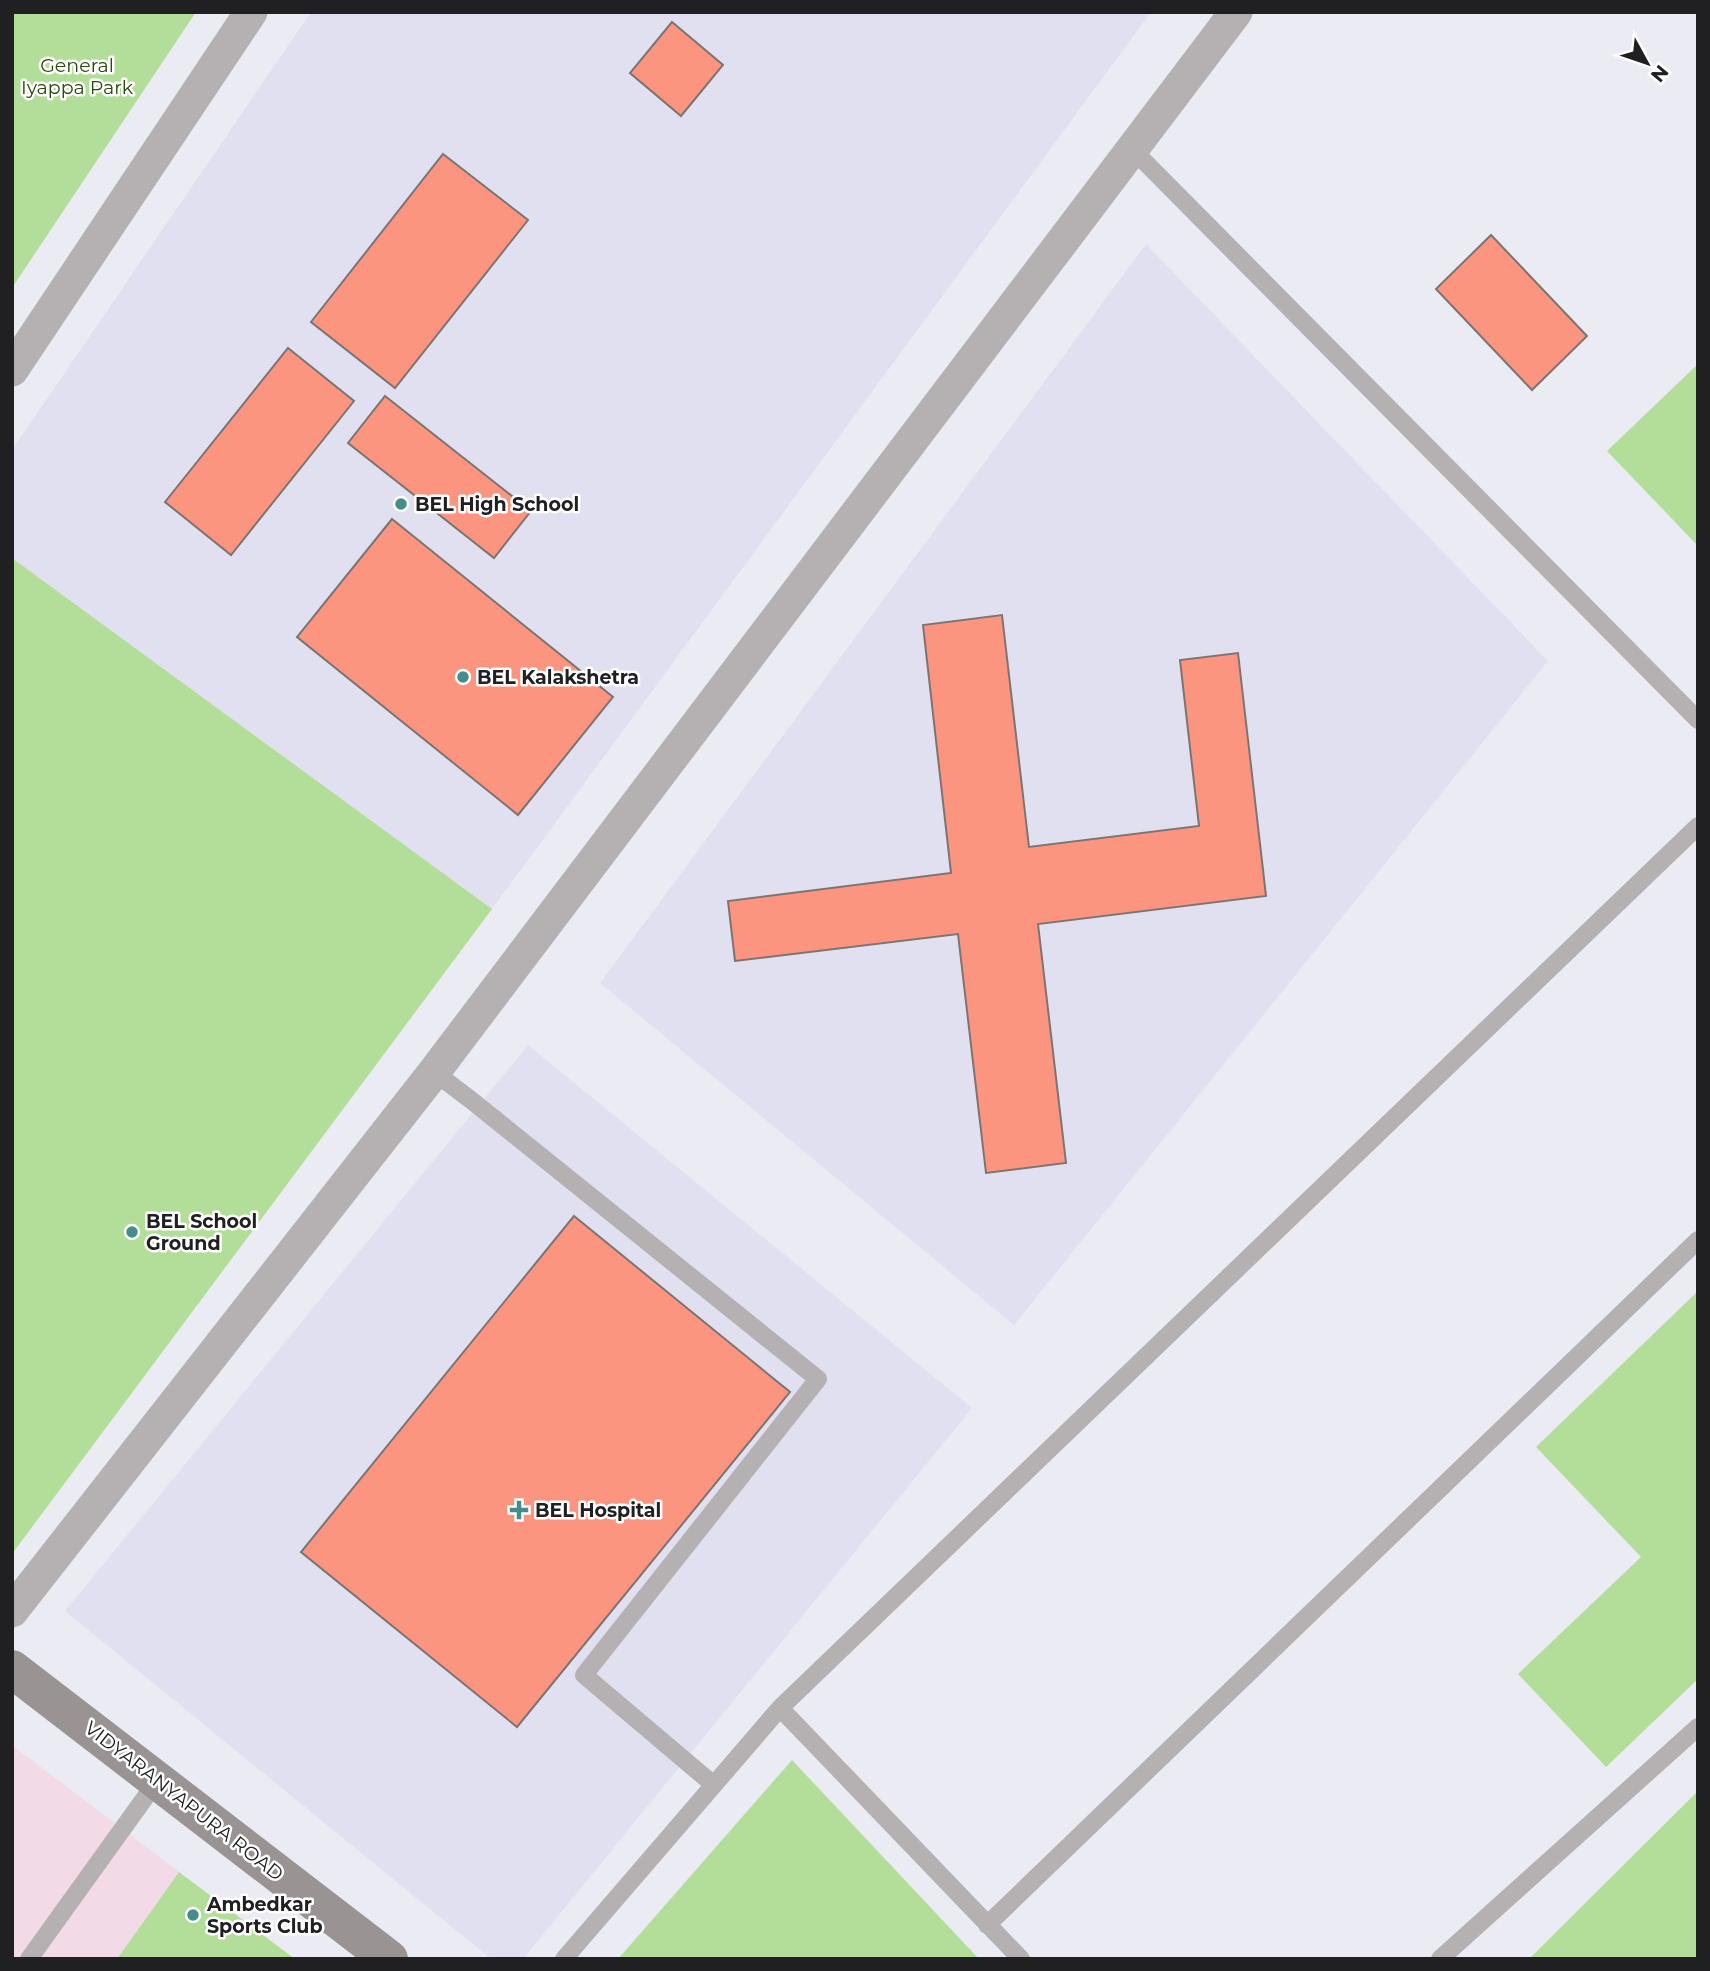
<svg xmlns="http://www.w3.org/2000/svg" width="1710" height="1971" font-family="Montserrat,sans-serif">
  <rect width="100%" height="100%" fill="#ebebf4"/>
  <!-- industrial -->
  <path fill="#f2dbe6" d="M 12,1745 L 179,1872 L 117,1959 L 12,1959 Z"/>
  <!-- built -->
  <path fill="#e1e0f0" d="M 311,12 L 1151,12 L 492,909 L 12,558 L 12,450 Z
    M 1146,244 L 1548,661 L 1014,1325 L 600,983 Z
    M 528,1045 L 972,1408 L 523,1959 L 491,1959 L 65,1611 Z"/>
  <!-- green -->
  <path fill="#b3de99" d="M 12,12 L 196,12 L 12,288 Z
    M 1698,364 L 1698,546 L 1607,451 Z
    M 12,558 L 492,909 L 12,1554 Z
    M 1698,1291 L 1698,1679 L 1606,1767 L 1518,1674 L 1641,1557 L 1536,1447 Z
    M 792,1760 L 979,1959 L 618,1959 Z
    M 1698,1791 L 1698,1959 L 1529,1959 Z
    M 179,1872 L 295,1959 L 117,1959 Z"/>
  <!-- building -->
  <path fill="#fb9580" stroke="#7d7472" stroke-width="2" d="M 672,22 L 723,65 L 681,116 L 630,73 Z
    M 443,154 L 528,220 L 395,388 L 311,322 Z
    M 1491,235 L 1587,336 L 1532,390 L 1436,289 Z
    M 288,348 L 354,401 L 231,555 L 165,502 Z
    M 385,396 L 531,511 L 494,558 L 348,443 Z
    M 392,519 L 613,697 L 518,815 L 297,637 Z
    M 1002,615 L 1029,847 L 1199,826 L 1180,660 L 1238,653 L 1266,896 L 1038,924 L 1066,1163 L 986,1173 L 958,934 L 735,961 L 728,901 L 951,873 L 923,625 Z
    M 574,1216 L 790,1392 L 517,1727 L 301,1552 Z"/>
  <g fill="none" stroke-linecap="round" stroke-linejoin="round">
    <!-- lane -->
    <path stroke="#b5b0b1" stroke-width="18" d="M 1132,149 L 1698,720
      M 434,1072 L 471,1100 L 818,1379 L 584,1675 L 714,1785
      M 780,1708 L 1021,1959
      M 987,1925 L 1698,1240
      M 29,1959 L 157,1781
      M 564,1959 L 780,1708 L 1698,826
      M 1440,1959 L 1698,1727"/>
    <!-- street -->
    <path stroke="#b5b0b1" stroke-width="33" d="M 12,370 L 251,12
      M 12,1611 L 434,1072 L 1236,12"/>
    <!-- secondary -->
    <path stroke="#9a9394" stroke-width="38" d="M 12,1669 L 389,1959"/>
  </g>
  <!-- markers -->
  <g fill="#458d8b" stroke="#fff" stroke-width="2.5">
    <circle cx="401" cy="504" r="7"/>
    <circle cx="463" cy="677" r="7"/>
    <circle cx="132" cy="1232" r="7"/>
    <path d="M515.5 1499.5h7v7h7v7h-7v7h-7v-7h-7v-7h7z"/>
    <circle cx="193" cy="1915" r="7"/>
  </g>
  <g text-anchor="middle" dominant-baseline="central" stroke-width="5" stroke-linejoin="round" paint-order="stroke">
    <!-- park labels -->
    <g font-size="19" fill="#29490e" stroke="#fff">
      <text x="77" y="65">General<tspan x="77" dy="22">Iyappa Park</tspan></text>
    </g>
    <!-- poi labels -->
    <g font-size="19" font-weight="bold" fill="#202023" stroke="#fff" text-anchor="start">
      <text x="415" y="504">BEL High School</text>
      <text x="477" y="677">BEL Kalakshetra</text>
      <text x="146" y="1221">BEL School<tspan x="146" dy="22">Ground</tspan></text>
      <text x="535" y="1510">BEL Hospital</text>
      <text x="207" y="1904">Ambedkar<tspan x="207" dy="22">Sports Club</tspan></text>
    </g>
    <!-- street labels -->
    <g font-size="19" fill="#202023" stroke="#fff">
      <text transform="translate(184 1801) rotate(38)">VIDYARANYAPURA ROAD</text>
    </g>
  </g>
  <!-- border -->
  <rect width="1710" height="1971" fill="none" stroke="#202023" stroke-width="28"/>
  <!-- north arrow -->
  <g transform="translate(1647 63) rotate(130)" stroke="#ffffff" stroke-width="5" paint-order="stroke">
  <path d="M0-5L12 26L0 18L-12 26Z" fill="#202023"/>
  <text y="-10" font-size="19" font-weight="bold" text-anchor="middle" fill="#202023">N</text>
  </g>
</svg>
